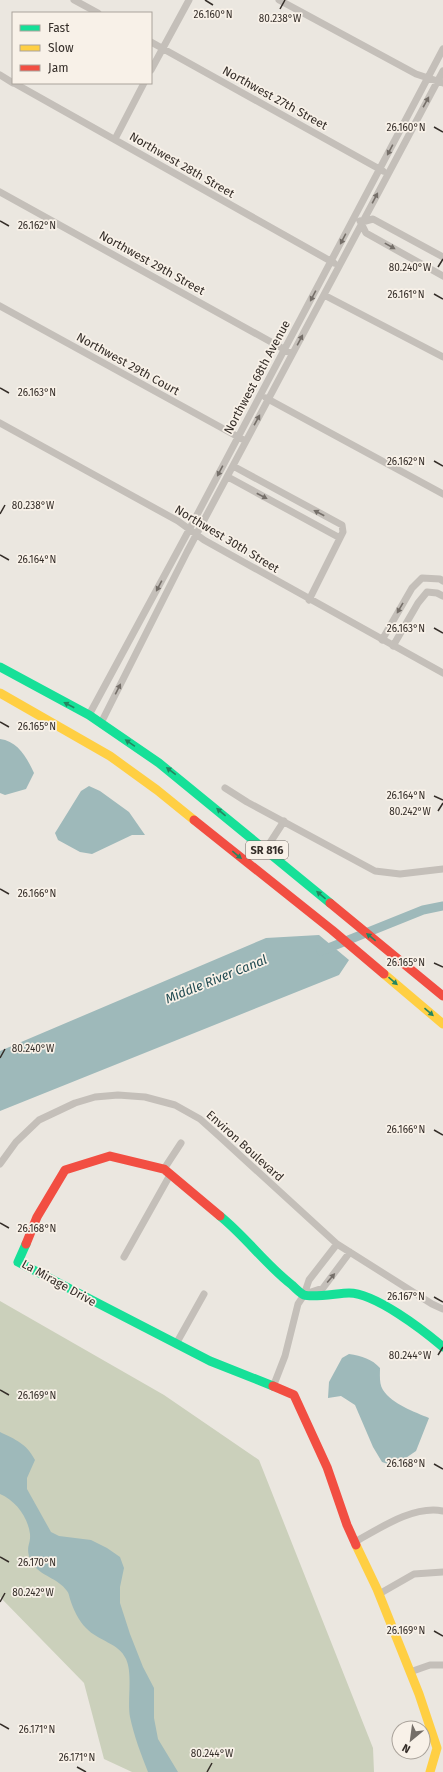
<svg xmlns="http://www.w3.org/2000/svg" width="443" height="1772" font-family="'Fira Sans',sans-serif">
  <rect width="100%" height="100%" fill="#ebe7e0"/>
  <!-- green -->
  <path fill="#cbd0bb" d="M 0,1301 L 164,1395 L 259,1460 L 373,1748 L 374,1772 L 132,1772 L 104,1759 L 84,1683 L 0,1597 Z"/>
  <!-- water -->
  <path fill="#9eb9ba" d="M 0,739 C 18,741 27,758 34,773 L 26,789 L 5,795 L 0,793 Z
    M 89,786 L 100,791 L 129,812 L 145,835 L 132,835 L 92,854 L 80,852 L 58,840 L 55,833 L 81,791 Z
    M 319,935 L 349,960 L 339,975 L 0,1111 L 0,1051 L 266,938 Z
    M 349,1354 C 362,1356 372,1359 380,1368 C 380,1375 379,1384 383,1390 C 392,1404 415,1412 429,1418 L 416,1451 L 394,1466 L 382,1462 L 373,1447 L 355,1405 L 341,1396 L 328,1398 L 329,1382 L 342,1358 Z
    M 0,1432 C 16,1440 26,1443 35,1460 L 27,1478 L 27,1489 L 51,1532 L 59,1536 L 91,1540 L 107,1548 L 120,1557 L 124,1568 L 120,1587 L 120,1603 L 130,1634 L 143,1667 L 154,1688 L 154,1718 L 158,1739 L 178,1772 L 148,1772 C 141,1754 134,1736 130,1717 C 127,1700 133,1674 126,1659 C 119,1643 98,1641 86,1628 C 79,1621 73,1609 70,1599 C 69,1596 69,1593 67,1591 C 58,1578 40,1576 32,1563 C 24,1547 31,1546 30,1534 C 28,1517 15,1500 0,1494 Z"/>
  <g fill="none" stroke-linecap="round" stroke-linejoin="round">
    <!-- canal -->
    <path stroke="#9eb9ba" stroke-width="9" d="M 321,951 L 423,910 L 443,906"/>
    <!-- street -->
    <path stroke="#c4bfb9" stroke-width="7" d="M 74,0 L 98,13
      M 279,0 L 416,74 L 443,83
      M 151,42 L 383,171
      M 151,70 L 189,0
      M 0,75 L 13,83
      M 14,83 L 334,263
      M 115,139 L 144,83
      M 0,192 L 289,352
      M 360,221 L 366,233 L 443,276
      M 362,222 L 373,219 L 443,257
      M 324,295 L 443,357
      M 0,306 L 242,439
      M 266,398 L 443,494
      M 0,423 L 178,521 L 204,540 L 443,673
      M 233,466 L 342,525 L 343,532 L 309,600
      M 228,477 L 340,538
      M 382,640 L 412,588 L 422,578 L 440,579 L 443,581
      M 393,646 L 418,603 L 427,592 L 437,593 L 443,596
      M 89,715 L 189,530 L 443,49
      M 101,723 L 187,552 L 443,71
      M 225,788 L 247,802 L 375,871 L 400,874 L 443,869
      M 266,849 L 284,821
      M 0,1164 L 16,1142 L 39,1120 L 75,1103 L 95,1097 L 118,1095 L 145,1097 L 175,1105 L 200,1119 L 220,1137 L 337,1244 L 432,1304 L 443,1309
      M 164,1169 L 181,1143
      M 124,1257 L 170,1175
      M 308,1293 L 323,1288 L 350,1252
      M 176,1344 L 204,1294
      M 273,1387 L 285,1356 L 298,1304 L 304,1295 L 309,1280 L 337,1244
      M 355,1542 C 380,1528 414,1505 443,1511
      M 379,1594 L 414,1574 L 443,1572
      M 410,1672 L 430,1665 L 443,1665"/>
    <!-- fast -->
    <path stroke="#16e098" stroke-width="9" d="M 0,667 L 89,715 L 159,763 L 330,903
      M 220,1216 C 246,1237 266,1265 292,1285 C 295,1288 300,1293 304,1295 C 314,1298 339,1293 349,1293 C 375,1293 423,1330 443,1347
      M 26,1244 L 18,1262 L 210,1361 L 273,1386"/>
    <!-- slow -->
    <path stroke="#ffcf43" stroke-width="9" d="M 0,693 L 110,756 L 157,790 L 194,820
      M 384,974 L 443,1024
      M 356,1545 L 377,1589 L 419,1694 L 437,1748 L 430,1772"/>
    <!-- jam -->
    <path stroke="#f24e42" stroke-width="9" d="M 194,820 L 332,930 L 384,974
      M 330,903 L 443,996
      M 26,1244 L 37,1217 L 65,1170 L 110,1156 L 164,1169 L 220,1216
      M 273,1386 L 294,1395 L 327,1467 L 347,1525 L 356,1545"/>
  </g>
  <!-- one-way arrows -->
  <defs><path id="oneway-solid" d="M-6-.8H1V-3.2L6.5 0L1 3.2V.8H-6Z"/></defs>
  <g fill="#756f69">
    <use href="#oneway-solid" transform="translate(426 102) rotate(-61)"/>
    <use href="#oneway-solid" transform="translate(390 150) rotate(118)"/>
    <use href="#oneway-solid" transform="translate(375 198) rotate(-62)"/>
    <use href="#oneway-solid" transform="translate(343 239) rotate(118)"/>
    <use href="#oneway-solid" transform="translate(390 246) rotate(29)"/>
    <use href="#oneway-solid" transform="translate(313 296) rotate(118)"/>
    <use href="#oneway-solid" transform="translate(300 340) rotate(-62)"/>
    <use href="#oneway-solid" transform="translate(257 420) rotate(-61)"/>
    <use href="#oneway-solid" transform="translate(220 471) rotate(118)"/>
    <use href="#oneway-solid" transform="translate(262 496) rotate(28)"/>
    <use href="#oneway-solid" transform="translate(319 513) rotate(-152)"/>
    <use href="#oneway-solid" transform="translate(159 586) rotate(118)"/>
    <use href="#oneway-solid" transform="translate(400 608) rotate(120)"/>
    <use href="#oneway-solid" transform="translate(118 689) rotate(-63)"/>
    <use href="#oneway-solid" transform="translate(331 1278) rotate(-50)"/>
  </g>
  <g fill="#258660">
    <use href="#oneway-solid" transform="translate(69 705) rotate(-152)"/>
    <use href="#oneway-solid" transform="translate(130 743) rotate(-146)"/>
    <use href="#oneway-solid" transform="translate(171 771) rotate(-143)"/>
    <use href="#oneway-solid" transform="translate(221 812) rotate(-140)"/>
    <use href="#oneway-solid" transform="translate(237 855) rotate(39)"/>
    <use href="#oneway-solid" transform="translate(321 895) rotate(-140)"/>
    <use href="#oneway-solid" transform="translate(371 937) rotate(-141)"/>
    <use href="#oneway-solid" transform="translate(393 981) rotate(41)"/>
    <use href="#oneway-solid" transform="translate(429 1012) rotate(41)"/>
  </g>
  <!-- ticks -->
  <path fill="none" stroke="#342d28" stroke-width="1.5" d="M 205,0 L 213,5M 280,9 L 285,0M 434,127 L 443,132M 0,221 L 9,226M 438,267 L 443,259M 434,294 L 443,299M 0,388 L 9,393M 434,461 L 443,466M 0,514 L 5,505M 0,555 L 9,560M 434,628 L 443,633M 0,722 L 9,727M 434,796 L 443,800M 438,811 L 443,803M 0,889 L 9,894M 434,963 L 443,967M 0,1058 L 5,1049M 434,1130 L 443,1135M 0,1223 L 9,1228M 434,1297 L 443,1302M 438,1355 L 443,1347M 0,1390 L 9,1395M 434,1464 L 443,1469M 0,1557 L 9,1562M 0,1602 L 5,1593M 434,1631 L 443,1636M 0,1724 L 9,1729M 77,1767 L 86,1772M 207,1772 L 212,1763"/>
  <g text-anchor="middle" dominant-baseline="central" stroke-width="3.5" stroke-linejoin="round" paint-order="stroke">
    <!-- shield labels -->
    <rect fill="#f8f1e8" stroke="#6f6862" stroke-width="1" x="246" y="841" width="42" height="18" rx="3"/>
    <g font-size="11" font-weight="bold" fill="#342d28">
      <text x="267" y="850">SR 816</text>
    </g>
    <!-- street labels -->
    <g font-size="12" fill="#342d28" stroke="#f8f1e8">
      <text transform="translate(275 98) rotate(29)">Northwest 27th Street</text>
      <text transform="translate(182 165) rotate(30)">Northwest 28th Street</text>
      <text transform="translate(152 263) rotate(29)">Northwest 29th Street</text>
      <text transform="translate(128 364) rotate(29)">Northwest 29th Court</text>
      <text transform="translate(257 377) rotate(-62)">Northwest 68th Avenue</text>
      <text transform="translate(227 539) rotate(31)">Northwest 30th Street</text>
      <text transform="translate(245 1146) rotate(42)">Environ Boulevard</text>
      <text transform="translate(59 1283) rotate(29)">La Mirage Drive</text>
    </g>
    <!-- water labels -->
    <g font-size="13" font-style="italic" fill="#214b52" stroke="#f8f1e8">
      <text transform="translate(216 979) rotate(-22)">Middle River Canal</text>
    </g>
  </g>
  <g font-size="10" text-anchor="middle" fill="#342d28" stroke="#f8f1e8" stroke-width="3.5" stroke-linejoin="round" paint-order="stroke">
    <text x="213" y="18">26.160°N</text>
    <text x="280" y="22">80.238°W</text>
    <text x="406" y="131">26.160°N</text>
    <text x="37" y="229">26.162°N</text>
    <text x="410" y="271">80.240°W</text>
    <text x="406" y="298">26.161°N</text>
    <text x="37" y="396">26.163°N</text>
    <text x="406" y="465">26.162°N</text>
    <text x="33" y="509">80.238°W</text>
    <text x="37" y="563">26.164°N</text>
    <text x="406" y="632">26.163°N</text>
    <text x="37" y="730">26.165°N</text>
    <text x="406" y="799">26.164°N</text>
    <text x="410" y="815">80.242°W</text>
    <text x="37" y="897">26.166°N</text>
    <text x="406" y="966">26.165°N</text>
    <text x="33" y="1052">80.240°W</text>
    <text x="406" y="1133">26.166°N</text>
    <text x="37" y="1232">26.168°N</text>
    <text x="406" y="1300">26.167°N</text>
    <text x="410" y="1359">80.244°W</text>
    <text x="37" y="1399">26.169°N</text>
    <text x="406" y="1467">26.168°N</text>
    <text x="37" y="1566">26.170°N</text>
    <text x="33" y="1596">80.242°W</text>
    <text x="406" y="1634">26.169°N</text>
    <text x="37" y="1733">26.171°N</text>
    <text x="212" y="1757">80.244°W</text>
    <text x="77" y="1761">26.171°N</text>
  </g>
  <!-- legend -->
  <rect x="12" y="12" width="140" height="72" fill="#f8f1e8" stroke="#aaa39b"/>
  <rect x="20" y="25" width="20" height="6" fill="#16e098" stroke="#aaa39b"/>
  <text x="48" y="32" font-size="12" fill="#342d28">Fast</text>
  <rect x="20" y="45" width="20" height="6" fill="#ffcf43" stroke="#aaa39b"/>
  <text x="48" y="52" font-size="12" fill="#342d28">Slow</text>
  <rect x="20" y="65" width="20" height="6" fill="#f24e42" stroke="#aaa39b"/>
  <text x="48" y="72" font-size="12" fill="#342d28">Jam</text>
  <!-- north arrow -->
  <g transform="translate(411 1740) rotate(209)"><circle r="19" fill="#f8f1e8" stroke="#aaa39b"/>
  <path d="M0-3L7 15L0 10L-7 15Z" fill="#746e68"/>
  <text y="-6" font-size="11" font-weight="bold" text-anchor="middle" fill="#342d28">N</text>
  </g>
</svg>
